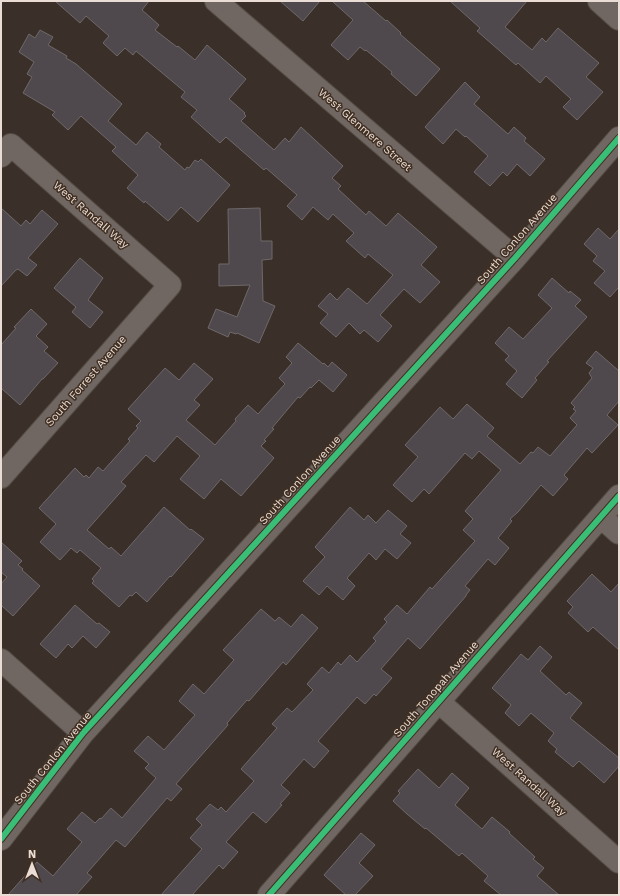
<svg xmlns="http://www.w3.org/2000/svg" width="620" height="896" font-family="'Work Sans',sans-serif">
  <rect width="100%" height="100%" fill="#3a3029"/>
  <!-- building -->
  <path fill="#4f484c" stroke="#6f696a" d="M 55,1 L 149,1 L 142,10 L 159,25 L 155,30 L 177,47 L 178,46 L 195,60 L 207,45 L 246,79 L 229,99 L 245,113 L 244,114 L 246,116 L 241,121 L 274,150 L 285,138 L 289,142 L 301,127 L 343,166 L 332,178 L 341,186 L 338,189 L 366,215 L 369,211 L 386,226 L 398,213 L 437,247 L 421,265 L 440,282 L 420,303 L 404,289 L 380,315 L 392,326 L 378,342 L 364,330 L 360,334 L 349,323 L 336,337 L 320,323 L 328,314 L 318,306 L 330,293 L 337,300 L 348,288 L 367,304 L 393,275 L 368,254 L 365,258 L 346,241 L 354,233 L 333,214 L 328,220 L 313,207 L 302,220 L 287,206 L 297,195 L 266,168 L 264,170 L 226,137 L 220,143 L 191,117 L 197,110 L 181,97 L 185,92 L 136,51 L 133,55 L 125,48 L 117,56 L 103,43 L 109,36 L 86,16 L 80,23 Z
    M 280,1 L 320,1 L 303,21 Z
    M 332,1 L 363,1 L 386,21 L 387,20 L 401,33 L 400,34 L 440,69 L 416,96 L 391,74 L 392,72 L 366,50 L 365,51 L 360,47 L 348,60 L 331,45 L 353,20 Z
    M 450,1 L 527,1 L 505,27 L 532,50 L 542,38 L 546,42 L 558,28 L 599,63 L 586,77 L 603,92 L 577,120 L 563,107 L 571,99 L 546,76 L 540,83 L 518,63 L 516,65 L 477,31 L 480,28 Z
    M 40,30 L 53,37 L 48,45 L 67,56 L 66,58 L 76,64 L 122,104 L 108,121 L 136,145 L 147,132 L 161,144 L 159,147 L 185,170 L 187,167 L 189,168 L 195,160 L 198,162 L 201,159 L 230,185 L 198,222 L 181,207 L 168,221 L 145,201 L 144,203 L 127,188 L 138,175 L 112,151 L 116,147 L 81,116 L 68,130 L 52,115 L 55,112 L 23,93 L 32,77 L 27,74 L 34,62 L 19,52 L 29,34 L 35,38 Z
    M 465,82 L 480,97 L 474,104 L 508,134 L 514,127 L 526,138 L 524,141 L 545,159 L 530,176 L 517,164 L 507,176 L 503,172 L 490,186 L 474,172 L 488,156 L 466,136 L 465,137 L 456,129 L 443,144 L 425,127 Z
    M 1,208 L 21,226 L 26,220 L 30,224 L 42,210 L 58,224 L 28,258 L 37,265 L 27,276 L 18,269 L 16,270 L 1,286 Z
    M 260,208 L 261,241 L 272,241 L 272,259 L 262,260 L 263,301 L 275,306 L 259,343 L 237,333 L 236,334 L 230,332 L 228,337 L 208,328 L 216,309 L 237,317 L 250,285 L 219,286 L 219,264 L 229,264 L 228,209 Z
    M 598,228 L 610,239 L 619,229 L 619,287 L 610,297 L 594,283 L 605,271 L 593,261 L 597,256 L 584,244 Z
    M 80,258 L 103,278 L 88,300 L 103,312 L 90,328 L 72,312 L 76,307 L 54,288 Z
    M 552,278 L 569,293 L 570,291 L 581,300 L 575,306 L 587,317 L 547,361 L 549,362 L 535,378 L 537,380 L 522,398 L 506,384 L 517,371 L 505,360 L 509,356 L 495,343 L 509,327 L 523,339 L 552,308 L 538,295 Z
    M 31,309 L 47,324 L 36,336 L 48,347 L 44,351 L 58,363 L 43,379 L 42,379 L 20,405 L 1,388 L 1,345 L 16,328 L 14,327 Z
    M 298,343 L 323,364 L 324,363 L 328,367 L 332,362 L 347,375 L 333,392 L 319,380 L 311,388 L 310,387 L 300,398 L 298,397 L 272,428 L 274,429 L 264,440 L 266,441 L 261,446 L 274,458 L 241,496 L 221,479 L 204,499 L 180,479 L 200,456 L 177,436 L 154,462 L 146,455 L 121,482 L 126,486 L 87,530 L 109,549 L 111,547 L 121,556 L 164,507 L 190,530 L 191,529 L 204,539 L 171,577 L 170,576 L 147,602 L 136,592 L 132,596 L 130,595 L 119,607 L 92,583 L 94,581 L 92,579 L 101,568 L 80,550 L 77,553 L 71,548 L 60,560 L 40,542 L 56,524 L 39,508 L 75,468 L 84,477 L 86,475 L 89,478 L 98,467 L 103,471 L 130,441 L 128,439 L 138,428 L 136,426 L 141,421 L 128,409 L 165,368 L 179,380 L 194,363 L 213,379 L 194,400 L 200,405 L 186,420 L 215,445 L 236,421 L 235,419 L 248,405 L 258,414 L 285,384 L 279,378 L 292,363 L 286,357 Z
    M 596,351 L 619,371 L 619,401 L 607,415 L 618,425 L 592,453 L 587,448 L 564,475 L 568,479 L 553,496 L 541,485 L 518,512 L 510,519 L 512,521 L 498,538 L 509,548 L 495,565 L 488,559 L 465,586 L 470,590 L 466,595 L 466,596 L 420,649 L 408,638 L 381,669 L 392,678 L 376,696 L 374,694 L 365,704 L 357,697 L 318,741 L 329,751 L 314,768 L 304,759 L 281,785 L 290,793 L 280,804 L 282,805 L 266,823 L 253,812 L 226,842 L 238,852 L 223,869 L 219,865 L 192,895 L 161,895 L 202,849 L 190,838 L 202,825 L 196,819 L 210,804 L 218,810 L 221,807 L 226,812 L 254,781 L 241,769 L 277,728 L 272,724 L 287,708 L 292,712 L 313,690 L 307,684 L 322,667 L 329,673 L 338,662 L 341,665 L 350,655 L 357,662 L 376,641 L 373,638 L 387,622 L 384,619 L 397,605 L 407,614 L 430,587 L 432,589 L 475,541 L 463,530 L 473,519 L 465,511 L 501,470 L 479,451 L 472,459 L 465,453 L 429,494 L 424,489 L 412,502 L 393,485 L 418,457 L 405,445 L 440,407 L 453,419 L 467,404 L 494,428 L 487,436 L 520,464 L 531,452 L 533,453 L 538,447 L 550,456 L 577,425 L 570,418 L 576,411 L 573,409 L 575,407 L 571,403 L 592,378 L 589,373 L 593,368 L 586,363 Z
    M 350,507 L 364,520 L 368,515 L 376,523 L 388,510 L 407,526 L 400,534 L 411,543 L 397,559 L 385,549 L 376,560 L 369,553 L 347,578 L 355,586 L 343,600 L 327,586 L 319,595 L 303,581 L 325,557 L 315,547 Z
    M 1,542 L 22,561 L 18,565 L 23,569 L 22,570 L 40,586 L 13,616 L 1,605 L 1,584 L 7,577 L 1,572 Z
    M 592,574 L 611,592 L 619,583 L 619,650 L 593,627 L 588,632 L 568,613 L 573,607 L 567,601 Z
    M 75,605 L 97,624 L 99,623 L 110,632 L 96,648 L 83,636 L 72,648 L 68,644 L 56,658 L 40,644 Z
    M 261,609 L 275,621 L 279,617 L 291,627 L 302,614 L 318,628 L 286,665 L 283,662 L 249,701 L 247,700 L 227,723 L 228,725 L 176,784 L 182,789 L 171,801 L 167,798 L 125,847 L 116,840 L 87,873 L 92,877 L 76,895 L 8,895 L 37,862 L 53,876 L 82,842 L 67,829 L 82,812 L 95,823 L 100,818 L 101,819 L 111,808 L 122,818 L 156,778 L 145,768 L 149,764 L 134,751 L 148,736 L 164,750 L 195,715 L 179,701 L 193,684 L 204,694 L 234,660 L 223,650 Z
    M 540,646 L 552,657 L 540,671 L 566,695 L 569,692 L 582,703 L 570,718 L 619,758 L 619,766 L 604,783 L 579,761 L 573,767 L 555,752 L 557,749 L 548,741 L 554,733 L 531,713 L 519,726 L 505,713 L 511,705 L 492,688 L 521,654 L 528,660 Z
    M 418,769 L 439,788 L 452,773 L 469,788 L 455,805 L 482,829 L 492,817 L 510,832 L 509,833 L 535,857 L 533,859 L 544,868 L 537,876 L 559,895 L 501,895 L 484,881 L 488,876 L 462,853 L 459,856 L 426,828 L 425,829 L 407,814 L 393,801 L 400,793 L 398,791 Z
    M 361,833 L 375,845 L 359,863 L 373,876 L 355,895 L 346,895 L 324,875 Z"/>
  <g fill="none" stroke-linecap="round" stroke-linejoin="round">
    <defs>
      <path id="minor" d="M 216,1 L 515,258
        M 599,1 L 619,19
        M 1,156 L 11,145 L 170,285 L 1,477
        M 601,517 L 619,533
        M 1,660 L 83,733
        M 439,702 L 619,862
        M 1,839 L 83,733 L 515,258 L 619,138
        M 269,895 L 619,496"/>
    </defs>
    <!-- minor casing -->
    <use href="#minor" stroke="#554c45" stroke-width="24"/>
    <!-- minor -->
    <use href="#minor" stroke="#706762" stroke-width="22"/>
    <defs>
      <path id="cycleway" d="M 1,839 L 83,733 L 515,258 L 619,138
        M 269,895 L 619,496"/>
    </defs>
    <!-- cycleway casing -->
    <use href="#cycleway" stroke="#412f22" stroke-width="8"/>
    <!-- cycleway -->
    <use href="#cycleway" stroke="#3abd76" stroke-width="6"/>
  </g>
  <g text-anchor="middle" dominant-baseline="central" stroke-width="3" stroke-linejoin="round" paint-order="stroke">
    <!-- street labels -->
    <g font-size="11" fill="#e9ddd5" stroke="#412f22">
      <text transform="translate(365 130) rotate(41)">West Glenmere Street</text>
      <text transform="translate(91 215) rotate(41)">West Randall Way</text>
      <text transform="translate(517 239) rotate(-49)">South Conlon Avenue</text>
      <text transform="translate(86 381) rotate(-49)">South Forrest Avenue</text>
      <text transform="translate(300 480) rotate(-48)">South Conlon Avenue</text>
      <text transform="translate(436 689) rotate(-49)">South Tonopah Avenue</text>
      <text transform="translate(53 758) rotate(-51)">South Conlon Avenue</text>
      <text transform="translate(529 782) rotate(42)">West Randall Way</text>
    </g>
  </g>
  <!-- border -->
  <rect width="620" height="896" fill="none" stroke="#e9ddd5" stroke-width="4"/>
  <!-- north arrow -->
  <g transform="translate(32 864)" stroke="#412f22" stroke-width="3" paint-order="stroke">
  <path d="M0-3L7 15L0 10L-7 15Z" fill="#e9ddd5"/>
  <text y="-6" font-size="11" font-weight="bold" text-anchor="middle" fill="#e9ddd5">N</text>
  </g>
</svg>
